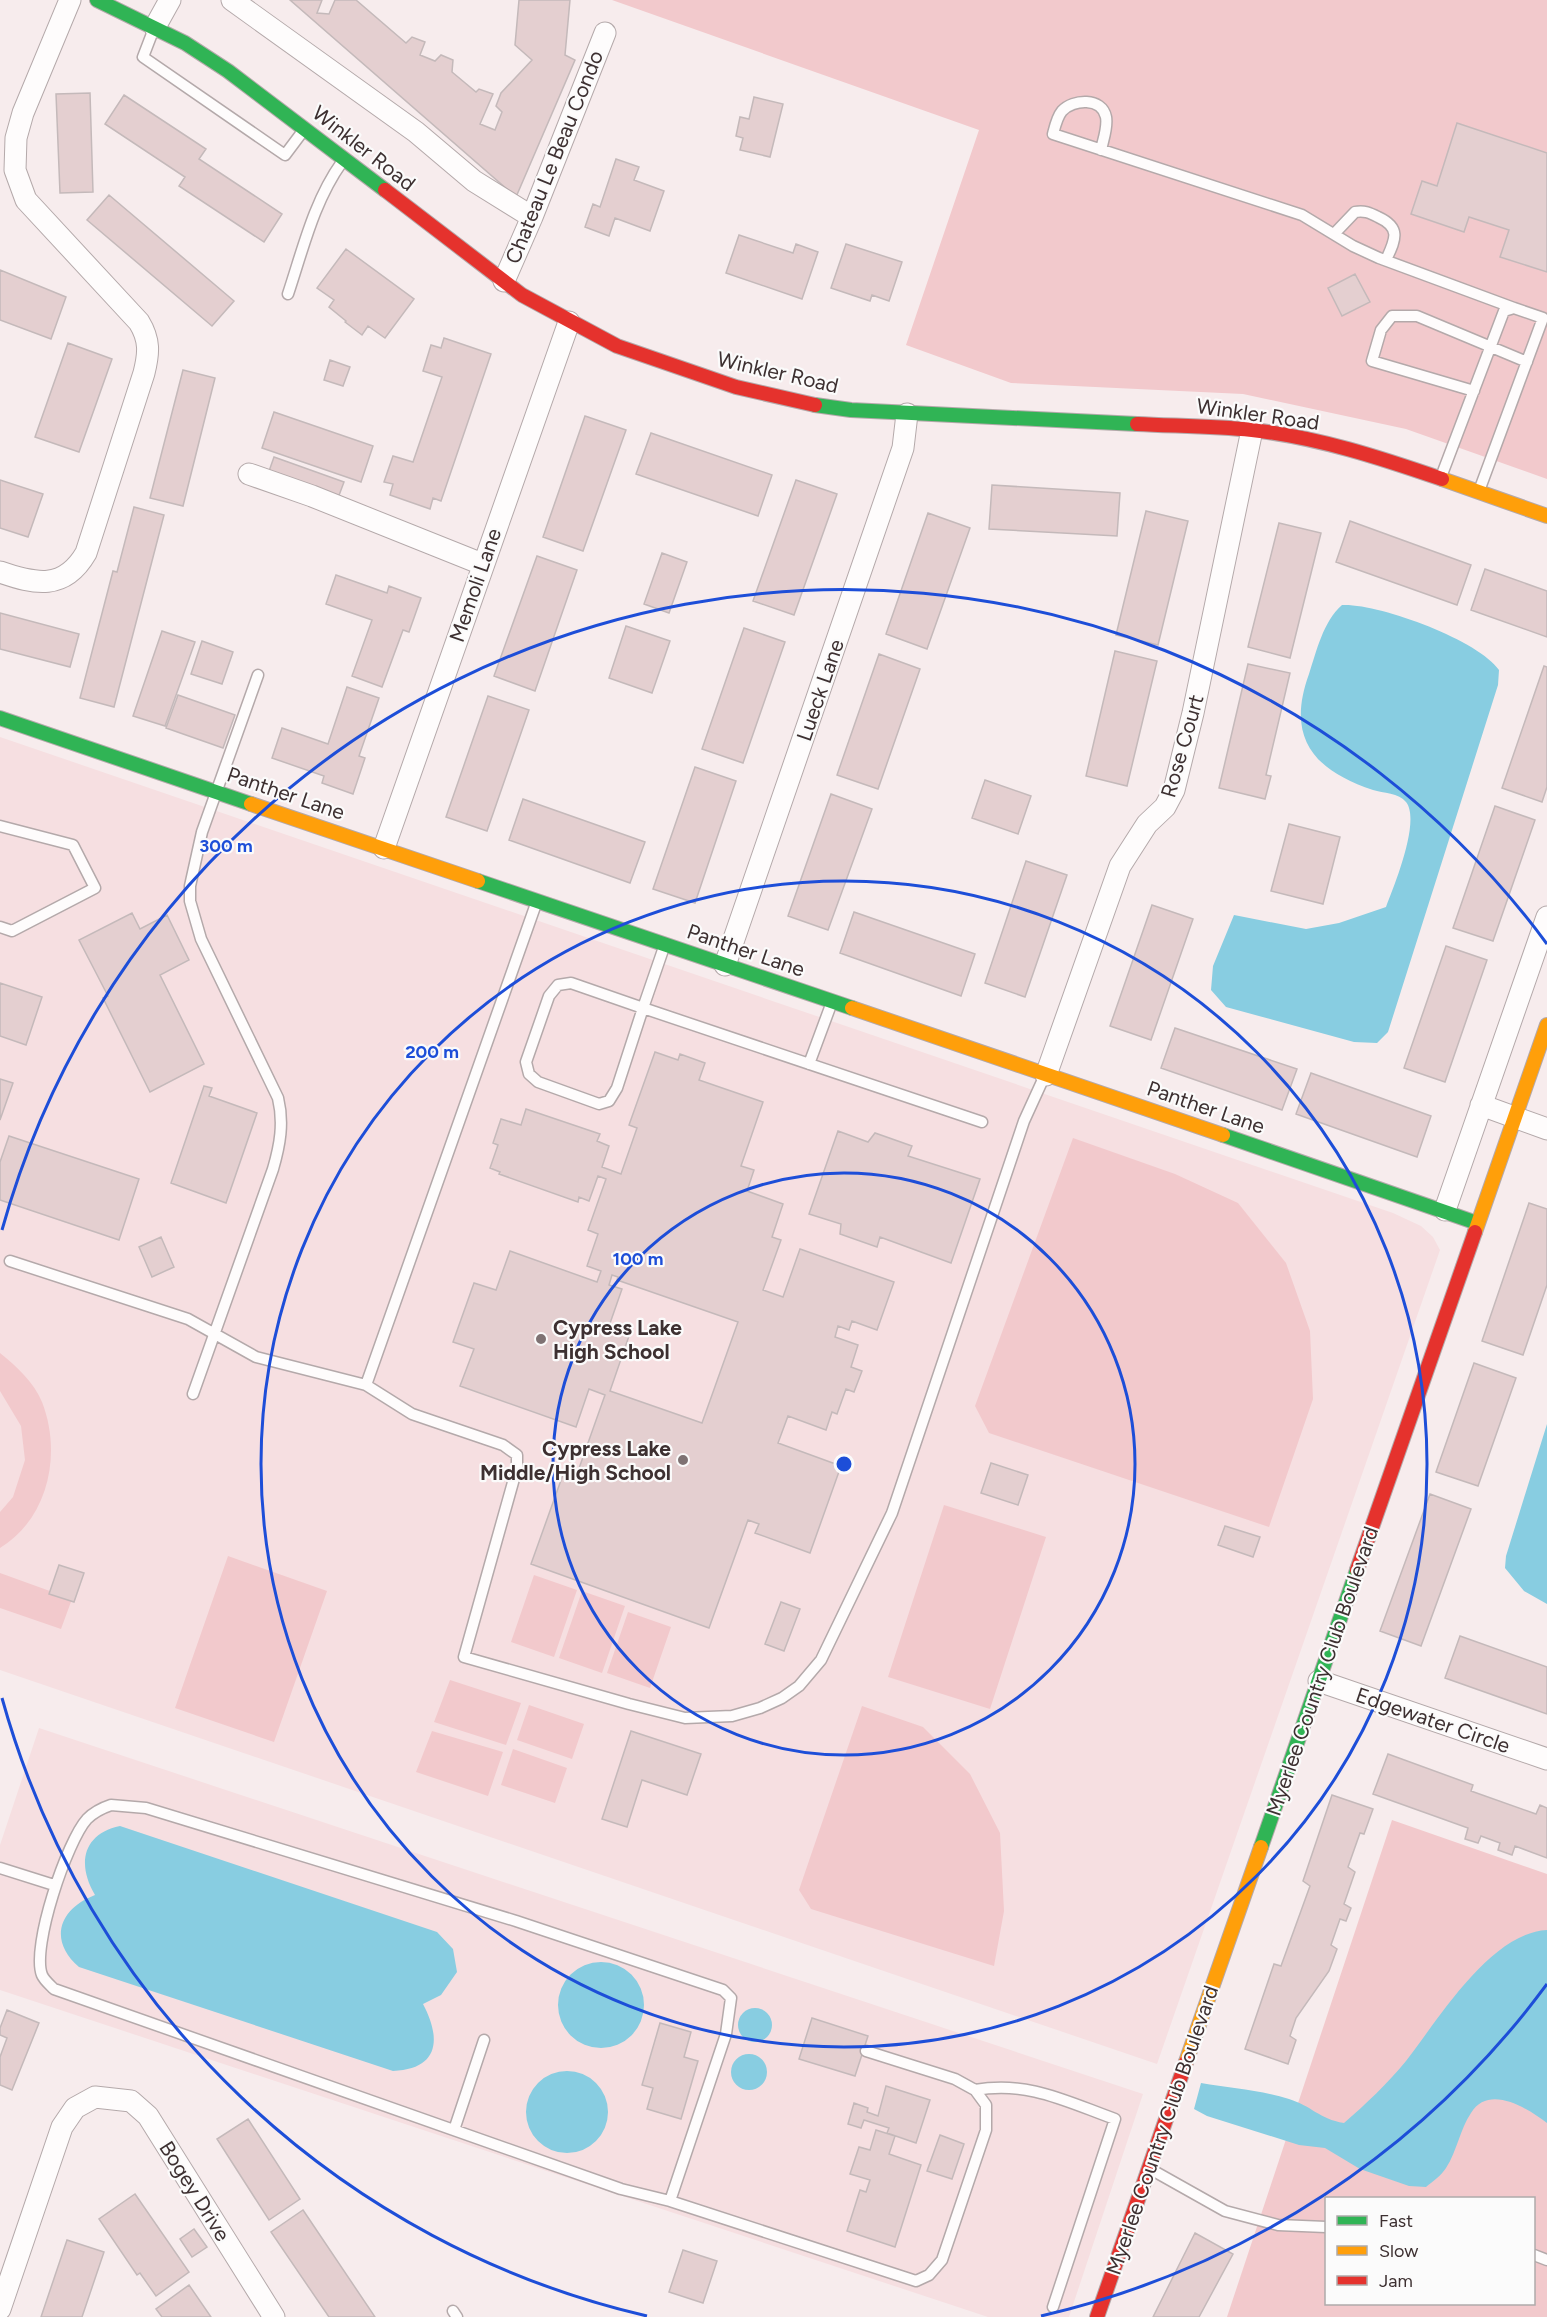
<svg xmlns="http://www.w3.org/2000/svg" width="1547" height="2317" font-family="Figtree,sans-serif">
  <rect width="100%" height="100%" fill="#f7eced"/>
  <!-- built -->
  <path fill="#f6dfe1" d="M 0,737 L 1393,1213 L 1421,1226 L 1433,1237 L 1440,1250 L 1157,2064 L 0,1670 Z
    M 39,1728 L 1143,2094 L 1069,2317 L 988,2317 L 0,1990 L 0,1845 Z"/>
  <!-- green -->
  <path fill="#f2c9cc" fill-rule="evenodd" d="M 612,0 L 1547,0 L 1547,479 L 1406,429 L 1243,394 L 1011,383 L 906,345 L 979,130 Z
    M 1073,1138 L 1175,1174 L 1238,1203 L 1286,1263 L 1310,1331 L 1313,1399 L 1269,1527 L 989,1433 L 975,1406 Z
    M 0,1353 C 16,1366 34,1382 42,1402 C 62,1453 49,1518 0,1548 L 0,1512 L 13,1497 L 25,1460 L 21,1426 L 0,1391 Z
    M 944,1505 L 1046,1537 L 990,1709 L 888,1677 Z
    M 228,1556 L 327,1591 L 274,1742 L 175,1708 Z
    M 0,1573 L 72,1599 L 61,1629 L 0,1608 Z
    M 534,1575 L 577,1590 L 554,1657 L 511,1642 Z
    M 582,1591 L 625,1606 L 602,1673 L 559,1658 Z
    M 628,1612 L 671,1627 L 650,1688 L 607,1673 Z
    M 450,1680 L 521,1703 L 506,1745 L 434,1722 Z
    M 529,1705 L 584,1724 L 572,1759 L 517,1740 Z
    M 862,1706 L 923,1727 L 970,1774 L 1000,1833 L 1004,1911 L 994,1966 L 811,1909 L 799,1890 Z
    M 432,1731 L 503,1752 L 488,1796 L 416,1772 Z
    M 513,1749 L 567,1768 L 555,1803 L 501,1785 Z
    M 1392,1820 L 1547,1874 L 1547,2317 L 1227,2317 ZM 1326,2198 L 1534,2198 L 1534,2304 L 1326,2304 Z"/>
  <!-- water -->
  <path fill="#88cde1" d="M 1342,605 C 1378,603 1479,640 1499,670 L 1498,685 L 1388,1032 L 1377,1043 L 1354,1042 L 1226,1007 L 1211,990 L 1213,966 L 1234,915 L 1306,929 L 1339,923 L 1386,907 C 1394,886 1421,821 1406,802 C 1399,793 1383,793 1373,790 C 1313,770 1286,737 1309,674 C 1317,650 1323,622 1342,605 Z
    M 1547,1424 L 1547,1604 L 1524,1591 L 1505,1568 L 1506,1556 Z
    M 120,1826 L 437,1932 L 453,1949 L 457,1972 L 441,1995 L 423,2004 C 441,2038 440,2069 393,2071 L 79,1967 C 48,1940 59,1909 95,1895 C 77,1865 82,1834 120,1826 Z
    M 1547,1930 L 1547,2123 C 1527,2108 1489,2084 1471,2113 C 1460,2129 1457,2151 1446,2168 C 1441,2176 1433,2181 1426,2187 L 1409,2186 L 1360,2169 L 1325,2148 L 1299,2145 L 1207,2116 L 1194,2109 L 1201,2083 C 1230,2088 1260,2090 1289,2099 C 1312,2106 1319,2119 1344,2123 C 1366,2104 1388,2083 1406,2061 C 1438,2020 1490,1933 1547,1930 Z
    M558 2005a43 43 0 1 1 86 0a43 43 0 1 1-86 0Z
    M738 2025a17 17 0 1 1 34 0a17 17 0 1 1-34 0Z
    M731 2072a18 18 0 1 1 36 0a18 18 0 1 1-36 0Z
    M526 2112a41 41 0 1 1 82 0a41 41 0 1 1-82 0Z"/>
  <!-- building -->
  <path fill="#e4cfd0" stroke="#c4b9ba" stroke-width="1.5" fill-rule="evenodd" d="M 290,0 L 322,0 L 317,13 L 329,14 L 335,0 L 356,0 L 406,43 L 412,37 L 425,42 L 420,55 L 435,61 L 441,55 L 453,60 L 452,72 L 476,92 L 479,89 L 493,94 L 480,124 L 495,130 L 502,112 L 496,106 L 501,93 L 532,60 L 515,45 L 519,0 L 570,0 L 565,55 L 575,60 L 516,197 Z
    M 90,93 L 93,192 L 60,193 L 56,94 Z
    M 124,95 L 206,149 L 199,159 L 282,214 L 264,242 L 179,186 L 185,177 L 105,124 Z
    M 754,97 L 783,104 L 770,157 L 740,150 L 743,138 L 736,136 L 740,117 L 749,119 Z
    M 1457,123 L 1547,153 L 1547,272 L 1500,257 L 1509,230 L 1469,217 L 1464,232 L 1411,214 L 1422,181 L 1437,186 Z
    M 616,159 L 639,167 L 634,180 L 664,191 L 650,231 L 615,218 L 609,236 L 585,227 L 593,204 L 600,207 Z
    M 109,195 L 234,301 L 212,326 L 87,220 Z
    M 739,235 L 793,253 L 796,244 L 818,252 L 802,299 L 726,273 Z
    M 846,244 L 902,262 L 889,301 L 872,295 L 870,301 L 831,288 Z
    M 346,249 L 414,299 L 385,338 L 368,326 L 362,335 L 345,322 L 346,321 L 329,307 L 334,300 L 317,288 Z
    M 0,270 L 66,297 L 51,339 L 0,320 Z
    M 1355,274 L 1370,302 L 1342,316 L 1328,288 Z
    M 444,338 L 491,354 L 441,501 L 433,498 L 430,509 L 390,495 L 393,484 L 384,482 L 393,456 L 413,462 L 442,377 L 423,371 L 431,345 L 441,348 Z
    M 68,343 L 112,359 L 79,452 L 35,437 Z
    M 330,360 L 350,367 L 343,386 L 324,380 Z
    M 183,370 L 215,378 L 183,506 L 150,498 Z
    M 274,412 L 373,446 L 361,482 L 262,448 Z
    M 585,416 L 626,430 L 583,551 L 543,537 Z
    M 651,433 L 772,475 L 758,516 L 636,474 Z
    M 274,457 L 344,482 L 338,498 L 268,474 Z
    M 0,480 L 43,494 L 28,537 L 0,528 Z
    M 796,480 L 837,494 L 794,615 L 753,601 Z
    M 992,485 L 1120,493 L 1117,536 L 989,529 Z
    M 134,507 L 164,515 L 114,707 L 80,698 L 113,571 L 117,572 Z
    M 1146,511 L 1188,521 L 1158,645 L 1116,635 Z
    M 928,513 L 970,528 L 927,649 L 886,634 Z
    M 1350,521 L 1471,565 L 1457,605 L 1336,562 Z
    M 1279,523 L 1321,533 L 1290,658 L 1248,647 Z
    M 662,553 L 687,562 L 669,613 L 644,604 Z
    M 537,556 L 577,570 L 535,691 L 494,676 Z
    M 1485,569 L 1547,591 L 1547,637 L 1471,610 Z
    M 336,575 L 387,593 L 389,586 L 421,598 L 409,632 L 403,630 L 382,687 L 352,676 L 372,620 L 326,604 Z
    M 0,613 L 79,634 L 70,667 L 0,649 Z
    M 626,626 L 670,641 L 652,693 L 609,678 Z
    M 744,628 L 785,642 L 743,763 L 702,749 Z
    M 162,631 L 195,642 L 165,726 L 133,716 Z
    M 202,641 L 233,652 L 222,684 L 191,674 Z
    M 1115,651 L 1157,661 L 1127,786 L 1086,776 Z
    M 879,654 L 920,669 L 878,789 L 837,775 Z
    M 1248,664 L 1290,673 L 1266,775 L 1271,776 L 1265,799 L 1219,788 Z
    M 1544,666 L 1547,667 L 1547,787 L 1542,802 L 1502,788 Z
    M 347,687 L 379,698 L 359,756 L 365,758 L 353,794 L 322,783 L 324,776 L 272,758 L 282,728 L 328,744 Z
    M 178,695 L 235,715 L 223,748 L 166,728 Z
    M 488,696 L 529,710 L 487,831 L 446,817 Z
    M 695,767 L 736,781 L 695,903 L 653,889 Z
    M 985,780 L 1031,796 L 1018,834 L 972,818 Z
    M 831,794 L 872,809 L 828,930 L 788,916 Z
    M 523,799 L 645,842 L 630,883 L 509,840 Z
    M 1495,806 L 1535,820 L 1493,941 L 1453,928 Z
    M 1289,824 L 1340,837 L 1323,904 L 1271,891 Z
    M 1026,861 L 1067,875 L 1025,997 L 985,983 Z
    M 1152,905 L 1193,919 L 1151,1040 L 1110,1026 Z
    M 854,912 L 975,954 L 961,996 L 840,953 Z
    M 132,913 L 140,929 L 167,915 L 189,960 L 160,975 L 204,1064 L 150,1092 L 103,998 L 108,996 L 79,940 Z
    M 1446,946 L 1487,960 L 1445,1082 L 1404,1068 Z
    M 0,983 L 42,997 L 26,1045 L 0,1036 Z
    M 1175,1028 L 1297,1069 L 1282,1110 L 1161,1068 Z
    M 655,1052 L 678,1060 L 680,1054 L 705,1063 L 699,1080 L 763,1102 L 741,1166 L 754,1170 L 747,1191 L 783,1204 L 772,1237 L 781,1240 L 763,1290 L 783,1297 L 800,1249 L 894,1282 L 877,1330 L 852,1321 L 849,1330 L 838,1326 L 835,1337 L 858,1345 L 851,1367 L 862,1371 L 854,1392 L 846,1389 L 837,1414 L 832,1412 L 826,1430 L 788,1416 L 778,1443 L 841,1466 L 810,1553 L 755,1533 L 759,1524 L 748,1520 L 709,1628 L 531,1564 L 565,1469 L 577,1474 L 605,1395 L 589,1389 L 576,1427 L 460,1386 L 474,1349 L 453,1342 L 474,1283 L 496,1290 L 510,1251 L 597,1282 L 601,1271 L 587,1266 L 598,1234 L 588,1230 L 606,1179 L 598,1176 L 589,1201 L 579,1197 L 578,1202 L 499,1174 L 500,1172 L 490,1168 L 498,1145 L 493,1143 L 501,1119 L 521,1125 L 526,1109 L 600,1134 L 597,1141 L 609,1146 L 602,1167 L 621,1174 L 637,1128 L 629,1125 ZM 612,1275 L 618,1277 L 617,1280 L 738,1322 L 702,1423 L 610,1391 L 629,1336 L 608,1329 L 622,1289 L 609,1285 Z
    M 1311,1073 L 1431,1116 L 1417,1157 L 1296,1114 Z
    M 0,1079 L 13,1083 L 0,1120 Z
    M 204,1086 L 212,1088 L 209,1096 L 257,1113 L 226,1203 L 171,1183 Z
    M 838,1131 L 868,1142 L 875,1133 L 912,1146 L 908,1156 L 980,1179 L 951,1263 L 880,1237 L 877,1247 L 840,1234 L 841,1224 L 809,1214 Z
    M 9,1136 L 139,1179 L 119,1240 L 0,1200 L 0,1162 Z
    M 1529,1203 L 1547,1209 L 1547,1285 L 1523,1355 L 1482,1341 Z
    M 161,1237 L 174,1267 L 152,1277 L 139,1247 Z
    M 1474,1363 L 1516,1378 L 1478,1486 L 1436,1472 Z
    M 991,1463 L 1028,1475 L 1018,1505 L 981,1493 Z
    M 1430,1494 L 1471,1509 L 1421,1646 L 1380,1631 Z
    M 1225,1526 L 1260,1537 L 1253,1557 L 1218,1545 Z
    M 59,1565 L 84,1573 L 74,1602 L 49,1594 Z
    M 781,1602 L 800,1609 L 784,1651 L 765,1644 Z
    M 1460,1636 L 1547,1667 L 1547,1714 L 1445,1678 Z
    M 631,1731 L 701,1754 L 687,1795 L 642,1780 L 627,1827 L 602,1819 Z
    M 1388,1754 L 1473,1785 L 1471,1791 L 1536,1814 L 1540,1805 L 1547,1808 L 1547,1858 L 1515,1846 L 1512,1855 L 1498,1850 L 1500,1843 L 1481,1836 L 1478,1843 L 1465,1839 L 1468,1828 L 1373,1794 Z
    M 1332,1795 L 1373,1809 L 1364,1834 L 1360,1833 L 1348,1867 L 1355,1872 L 1344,1904 L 1351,1908 L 1346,1921 L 1340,1919 L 1331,1945 L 1337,1949 L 1329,1971 L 1296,2018 L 1290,2036 L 1296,2040 L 1288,2064 L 1245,2049 L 1274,1964 L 1281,1966 L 1310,1886 L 1303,1881 Z
    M 7,2010 L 39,2023 L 12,2090 L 0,2085 L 0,2057 L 7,2038 L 0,2035 L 0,2028 Z
    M 812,2018 L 868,2036 L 855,2076 L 799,2059 Z
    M 660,2023 L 691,2032 L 684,2057 L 698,2061 L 681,2119 L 647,2109 L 653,2088 L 642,2085 Z
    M 886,2086 L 930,2100 L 916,2143 L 887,2133 L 889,2128 L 864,2120 L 861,2128 L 848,2124 L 854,2103 L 868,2108 L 867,2112 L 878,2116 Z
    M 248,2119 L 300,2199 L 269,2220 L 217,2139 Z
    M 876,2130 L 895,2136 L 889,2154 L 921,2165 L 895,2247 L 847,2231 L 860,2190 L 866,2192 L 870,2180 L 850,2174 L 859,2147 L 870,2150 Z
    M 940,2135 L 964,2144 L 952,2179 L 927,2171 Z
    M 135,2194 L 189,2272 L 156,2296 L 140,2273 L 137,2275 L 99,2219 Z
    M 303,2210 L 375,2317 L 329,2317 L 271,2232 Z
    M 194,2229 L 207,2247 L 192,2257 L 180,2239 Z
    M 1195,2233 L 1233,2254 L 1199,2317 L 1153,2317 Z
    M 67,2240 L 104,2252 L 82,2317 L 41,2317 Z
    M 683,2250 L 717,2261 L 703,2303 L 669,2292 Z
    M 189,2285 L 211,2317 L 162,2317 L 156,2309 Z"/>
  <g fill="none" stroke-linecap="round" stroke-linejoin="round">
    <defs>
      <path id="lane" d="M 153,31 L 143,57 L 285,155 L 303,131
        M 1101,150 C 1103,140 1108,127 1106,117 C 1102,97 1073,99 1062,111 C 1057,117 1055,126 1053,134 L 1302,215 L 1353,246 L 1379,258 L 1514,308
        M 1334,234 L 1355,212 C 1364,210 1370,213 1378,217 C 1402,228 1395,240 1386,260
        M 288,294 C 303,249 314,201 342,162
        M 1474,391 L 1372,361 L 1381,330 L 1392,316 L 1417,316 L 1527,362
        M 1441,477 L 1504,311 L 1514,308 L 1543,318 L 1479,491
        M 0,826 L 73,845 L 95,888 L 12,931 L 0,927
        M 664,947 L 643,1008 L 982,1122
        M 571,983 L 643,1008 L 617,1088 L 609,1101 L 599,1104 L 538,1082 L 529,1074 L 526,1062 L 549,996 L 558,985 Z
        M 809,1064 L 832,1002
        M 10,1261 L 188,1319 L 256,1357 L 366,1385 L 412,1414 L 503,1445 L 517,1455 L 517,1468 L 464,1657 L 629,1704 L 685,1718 L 732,1716 L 760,1708 L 782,1698 L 799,1686 L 821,1660 L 892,1513 L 1024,1121 L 1045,1075
        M 366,1385 L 537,901
        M 193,1394 L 273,1169 C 280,1145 284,1123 278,1098 L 201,939 L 190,901 L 190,886 L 202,832 L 258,675
        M 111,1805 L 146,1808 L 516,1921 L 723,1990 L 731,1998 L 726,2034 L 670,2201 L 621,2189 L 54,1989 C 50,1985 44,1980 42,1975 C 31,1947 67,1841 87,1819 C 94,1812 102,1808 111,1805 Z
        M 0,1868 L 54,1885
        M 975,2090 C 1029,2081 1065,2101 1115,2119 L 1053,2307
        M 454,2130 L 484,2040
        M 1152,2170 L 1225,2211 L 1278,2225 L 1326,2227
        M 670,2201 L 916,2281 L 929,2275 L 942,2260 L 986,2130 L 986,2105 L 975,2090 L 955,2079 L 866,2051
        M 1534,2255 L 1547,2260
        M 453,2311 L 457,2317"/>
      <path id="street" d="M 232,0 L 416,132 L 474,181 L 532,217
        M 155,27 L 170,0
        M 504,281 L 532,217 L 605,33
        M 249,474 L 312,496 L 482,564
        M 0,572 C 35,584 64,591 86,553 L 144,373 C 149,353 150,340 139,322 L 26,200 L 15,170 L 16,138 L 23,113 L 70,0
        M 384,848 L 569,322
        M 725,965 L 903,448 L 907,414
        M 1046,1075 L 1120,866 L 1147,824 L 1165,807 L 1174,790 L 1193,713 L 1252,430
        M 1481,1105 L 1547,1129
        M 1445,1210 L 1547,917
        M 1319,1681 L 1547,1759
        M 0,2309 L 62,2127 L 75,2108 L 95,2097 L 131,2101 L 148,2116 L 274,2317"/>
      <path id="fast" d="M 97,0 L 185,43 L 228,71 L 385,190
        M 815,405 L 851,410 L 1137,424
        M 0,718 L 251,804
        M 478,881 L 852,1008
        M 1223,1135 L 1477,1223
        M 1261,1847 L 1357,1570"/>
      <path id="slow" d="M 1442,479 L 1547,516
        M 251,804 L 478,881
        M 852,1008 L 1223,1135
        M 1475,1232 L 1547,1025
        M 1186,2062 L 1261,1847"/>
      <path id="jam" d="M 385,190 L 522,295 L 617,346 L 736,387 L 815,405
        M 1137,424 C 1175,426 1214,426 1252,430 C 1317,437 1381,458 1442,479
        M 1357,1570 L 1475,1232
        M 1097,2317 L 1186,2062"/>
    </defs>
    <!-- lane casing -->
    <use href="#lane" stroke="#b4a9aa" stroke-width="13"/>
    <!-- street casing -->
    <use href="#street" stroke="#b4a9aa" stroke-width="23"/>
    <!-- fast casing -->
    <use href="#fast" stroke="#b4a9aa" stroke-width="16"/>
    <!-- slow casing -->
    <use href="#slow" stroke="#b4a9aa" stroke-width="16"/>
    <!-- jam casing -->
    <use href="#jam" stroke="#b4a9aa" stroke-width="16"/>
    <!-- lane -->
    <use href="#lane" stroke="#fefcfc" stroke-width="10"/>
    <!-- street -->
    <use href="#street" stroke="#fefcfc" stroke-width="21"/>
    <!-- fast -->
    <use href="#fast" stroke="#30b455" stroke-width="14"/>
    <!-- slow -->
    <use href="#slow" stroke="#ff9f0a" stroke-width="14"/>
    <!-- jam -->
    <use href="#jam" stroke="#e5322d" stroke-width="14"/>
  </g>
  <!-- distance rings -->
  <g fill="none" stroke="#1d4ed8" stroke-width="3">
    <circle cx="844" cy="1464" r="291"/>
    <circle cx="844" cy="1464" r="583"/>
    <path d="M1547 1984A874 874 0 0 1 1041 2316M647 2316A874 874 0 0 1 2 1698M2 1230A874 874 0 0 1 1547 944"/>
  </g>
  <!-- markers -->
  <g fill="#7e7273" stroke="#fbfbfb" stroke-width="2">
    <circle cx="541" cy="1339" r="6"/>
    <circle cx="683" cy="1460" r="6"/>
  </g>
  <g text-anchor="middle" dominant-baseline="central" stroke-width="4.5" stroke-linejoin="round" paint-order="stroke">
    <!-- street labels -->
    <g font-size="21" fill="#3d3031" stroke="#fbfbfb">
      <text transform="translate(364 148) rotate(38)">Winkler Road</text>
      <text transform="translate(554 157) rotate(-68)">Chateau Le Beau Condo</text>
      <text transform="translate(778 372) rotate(13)">Winkler Road</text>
      <text transform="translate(1258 414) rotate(8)">Winkler Road</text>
      <text transform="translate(475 585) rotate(-71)">Memoli Lane</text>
      <text transform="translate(820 690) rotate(-71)">Lueck Lane</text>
      <text transform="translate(1182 746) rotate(-74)">Rose Court</text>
      <text transform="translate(286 793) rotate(19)">Panther Lane</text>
      <text transform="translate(746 950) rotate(19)">Panther Lane</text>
      <text transform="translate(1206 1107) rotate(19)">Panther Lane</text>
      <text transform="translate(1322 1671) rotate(-71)">Myerlee Country Club Boulevard</text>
      <text transform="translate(1433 1720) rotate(19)">Edgewater Circle</text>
      <text transform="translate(1162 2130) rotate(-71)">Myerlee Country Club Boulevard</text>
      <text transform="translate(195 2191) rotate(58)">Bogey Drive</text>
    </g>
    <!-- poi labels -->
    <g font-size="21" font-weight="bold" fill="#3d3031" stroke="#fbfbfb" text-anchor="start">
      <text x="553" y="1327">Cypress Lake<tspan x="553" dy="24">High School</tspan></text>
      <text x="671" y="1448" text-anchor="end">Cypress Lake<tspan x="671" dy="24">Middle/High School</tspan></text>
    </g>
  </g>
  <circle cx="844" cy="1464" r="9" fill="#1d4ed8" stroke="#fbfbfb" stroke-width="3"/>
  <g font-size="18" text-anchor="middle" font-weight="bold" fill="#1d4ed8" stroke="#fbfbfb" stroke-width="4.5" stroke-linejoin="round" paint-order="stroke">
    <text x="226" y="852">300 m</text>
    <text x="432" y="1058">200 m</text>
    <text x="638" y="1265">100 m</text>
  </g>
  <!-- legend -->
  <rect x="1325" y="2197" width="210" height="108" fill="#fbfbfb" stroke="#afaaaa" stroke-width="1.5"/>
  <rect x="1337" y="2216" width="30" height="9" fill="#30b455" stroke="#afaaaa" stroke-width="1.5"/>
  <text x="1379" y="2227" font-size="18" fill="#3d3031">Fast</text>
  <rect x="1337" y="2246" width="30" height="9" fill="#ff9f0a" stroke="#afaaaa" stroke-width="1.5"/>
  <text x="1379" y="2257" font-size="18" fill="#3d3031">Slow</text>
  <rect x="1337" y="2276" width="30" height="9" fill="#e5322d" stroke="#afaaaa" stroke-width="1.5"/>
  <text x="1379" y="2287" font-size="18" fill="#3d3031">Jam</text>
</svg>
